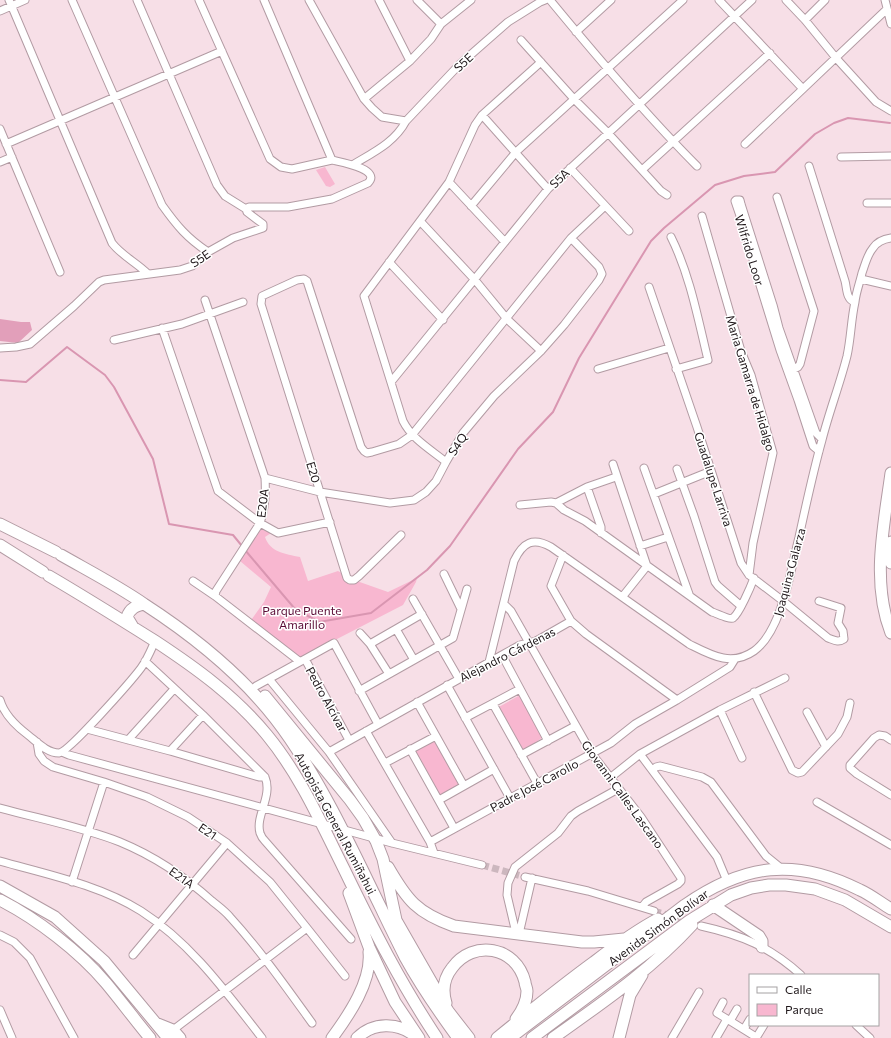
<svg xmlns="http://www.w3.org/2000/svg" width="891" height="1038" font-family="Commissioner,sans-serif">
  <rect width="100%" height="100%" fill="#f7dfe7"/>
  <!-- green -->
  <path fill="#f8b7d0" d="M 325,167 L 335,184 L 330,187 L 326,186 L 316,170 Z
    M 261,526 L 271,533 L 265,537 C 270,552 285,554 300,557 L 308,581 L 338,571 L 354,580 L 388,592 L 417,578 L 416,582 L 403,605 L 337,639 L 299,661 L 249,623 L 264,602 L 271,587 L 240,561 Z
    M 522,694 L 546,735 L 522,752 L 497,708 Z
    M 435,739 L 461,787 L 440,798 L 411,751 Z"/>
  <!-- forest -->
  <path fill="#e29fba" d="M 0,319 L 21,322 L 30,322 L 32,330 L 18,343 L 0,341 Z"/>
  <g fill="none" stroke-linecap="round" stroke-linejoin="round">
    <!-- stream -->
    <path stroke="#d996b1" stroke-width="2" d="M 0,380 L 26,382 L 67,347 L 105,375 L 114,387 L 153,459 L 169,524 L 233,535 L 242,546
      M 245,550 L 295,609 L 319,622 L 371,613 L 427,570 L 450,546 L 518,449 L 553,412 L 579,358 L 651,241 L 664,228 L 715,185 L 744,176 L 775,172 L 815,134 L 834,123 L 848,118 L 890,123"/>
    <!-- minor-tunnel -->
    <path stroke="#ccb7be" stroke-width="7" stroke-dasharray="7 3.5" stroke-linecap="butt" d="M 482,865 L 525,877
      M 654,911 L 701,926"/>
    <defs>
      <path id="minor" d="M 9,0 L 112,243 C 122,256 136,262 148,274
        M 72,0 L 162,205 C 177,226 187,238 208,252
        M 137,0 L 217,185 L 225,196 L 246,209
        M 199,0 L 270,159 L 281,167 L 292,169 L 332,160
        M 309,0 L 364,99 L 372,108 L 382,117 L 406,121
        M 379,0 L 410,61
        M 417,0 L 441,24
        M 550,0 C 597,57 645,114 697,166
        M 719,0 L 803,89
        M 786,0 L 805,20 L 836,58 L 876,102 L 891,111
        M 885,0 L 891,24
        M 0,11 L 25,0
        M 805,20 L 825,0
        M 576,32 L 611,0
        M 521,40 L 574,99 L 608,133 L 661,191 L 667,195
        M 364,99 L 410,61 L 431,39 L 441,24 L 471,0
        M 482,115 L 548,189
        M 0,129 L 60,272
        M 6,144 L 222,51
        M 745,144 L 887,9
        M 841,157 L 891,156
        M 0,162 L 12,157
        M 354,164 C 374,152 395,142 406,121 L 459,65 L 508,22 L 540,2 L 545,0
        M 809,166 L 845,281 C 847,288 846,300 855,302
        M 570,168 L 629,231
        M 642,170 L 770,53
        M 449,182 L 505,242
        M 777,197 L 814,311 L 800,364 L 798,367 L 794,369
        M 867,203 L 891,203
        M 471,206 L 516,152 L 683,0
        M 702,216 L 741,351 L 751,375 L 773,453 L 753,543 L 749,575
        M 420,221 L 475,280 L 507,319 L 541,351
        M 671,237 C 690,275 698,319 708,360 L 676,369
        M 389,262 L 443,320
        M 861,279 L 891,286
        M 649,287 L 697,427 L 741,563 L 749,575 L 783,601 L 828,638 C 834,640 838,643 844,639 L 843,631 L 838,623 L 841,608 L 819,601
        M 205,300 L 265,478 C 266,494 265,509 260,523 L 216,591 L 215,596 L 299,661
        M 162,328 L 218,491 L 260,523 L 278,533 L 330,522
        M 114,340 L 182,324 L 243,302
        M 0,348 L 16,347 L 30,344 L 74,306 L 99,282 L 104,280 L 180,270 L 192,266 L 208,252 L 233,238 L 263,228 L 263,224 L 247,212 L 246,209 L 249,207 L 288,207 L 332,199 L 368,183 C 382,169 340,162 332,160 L 264,0
        M 598,369 L 669,348
        M 391,382 L 548,189 L 752,0
        M 819,451 L 813,446 L 811,440 L 798,400 L 780,350 L 755,269 L 750,245 L 735,201 L 736,200 L 740,200 L 741,204 L 773,305 L 779,328 L 816,433 L 822,439
        M 446,462 C 430,449 412,439 403,421 L 364,296 L 435,201 L 449,182 L 475,125 L 482,115 L 541,62
        M 613,464 L 647,566
        M 644,468 L 689,594
        M 677,469 L 694,516 L 715,582 L 718,586 L 741,606
        M 265,478 L 320,492 L 390,503 L 414,500 L 426,492 L 436,481 L 446,462 L 463,433 L 494,396 L 541,351 L 564,325 L 599,280 L 602,274 L 599,267 L 571,238
        M 587,487 L 601,527 L 601,533
        M 654,494 L 711,471
        M 556,503 L 564,510 L 585,521 L 712,612 C 716,613 730,620 733,618 C 739,614 751,586 754,578
        M 520,505 L 551,502 L 556,503 L 587,487 L 616,477
        M 401,535 L 359,576 L 354,580 L 350,580 L 347,578 L 261,304 L 262,296 L 297,280 L 304,279 L 307,281 L 361,447 L 364,451 L 367,453 L 372,452 L 399,444 L 412,435 L 571,238 L 605,206
        M 640,546 L 668,537
        M 563,555 L 551,586 L 571,621 L 586,634 L 677,700
        M 444,574 L 461,609
        M 193,581 L 215,596
        M 623,596 L 647,566
        M 413,599 L 459,679
        M 504,604 L 511,611 L 592,754 L 641,817 L 681,878 L 681,881 L 678,884 L 646,902 L 642,907
        M 396,629 L 414,660
        M 360,633 L 370,644 L 389,674
        M 370,644 L 422,614
        M 502,655 L 548,741
        M 305,659 L 349,740
        M 145,661 L 203,715 L 265,777 C 273,796 255,816 260,833 C 261,836 263,839 265,841 L 351,939
        M 489,662 L 514,561 C 523,542 533,537 551,547 L 689,644 C 711,655 731,667 754,651 C 782,631 791,569 799,537 C 806,505 813,472 822,440 C 829,412 840,384 847,356 C 851,338 851,320 855,302 C 856,292 860,282 862,273 C 865,265 867,255 873,248 C 877,242 884,239 891,238
        M 269,679 L 329,752 L 392,843
        M 447,685 L 510,798
        M 256,686 L 334,643 L 378,724
        M 359,691 L 453,638 L 467,589
        M 754,692 L 792,770 L 798,773 L 802,772 L 838,734 L 847,717 L 850,703
        M 0,700 C 4,714 16,726 28,735 C 37,742 47,753 59,753 C 69,752 132,680 141,668 C 147,660 151,650 155,641
        M 417,702 L 464,786
        M 493,704 L 537,783
        M 720,710 L 742,758
        M 807,712 L 826,747
        M 465,718 L 520,689
        M 87,729 L 170,751 L 259,777 L 265,777
        M 366,731 L 430,842 L 434,853
        M 128,740 L 174,689
        M 891,740 L 885,736 L 879,735 L 874,738 L 850,765 L 850,768 L 857,774 L 891,795
        M 37,742 L 39,754 L 44,761 L 53,767 L 104,782 L 147,797 L 188,817 L 227,843 L 270,882 L 307,928 L 345,976
        M 410,749 L 454,828
        M 170,751 L 203,715
        M 62,752 L 69,755 L 392,843 L 482,865
        M 329,752 L 502,655 L 520,645 L 536,641 L 571,621
        M 640,754 L 717,857 L 727,881
        M 521,755 L 575,726
        M 385,763 L 436,736
        M 652,770 L 656,767 L 660,766 L 702,777 L 711,782 L 766,856 L 782,869
        M 610,778 L 640,754 L 720,710 L 785,678
        M 439,800 L 494,769
        M 817,802 L 891,845
        M 0,808 C 40,819 82,827 120,842 C 154,856 184,876 212,901 C 218,906 225,911 230,917 C 260,950 286,987 312,1023
        M 430,842 L 611,743 L 635,724 L 677,700 L 730,667 L 735,659
        M 0,861 C 46,874 100,885 141,911 C 191,943 226,992 262,1038
        M 525,877 L 588,891 L 654,911
        M 72,882 L 104,782
        M 701,926 C 742,935 770,947 801,975
        M 516,933 L 507,895 L 508,883 L 515,867 L 558,833 L 571,816 L 578,811 L 618,789
        M 519,934 L 532,878
        M 0,935 L 14,942 L 30,958 L 74,1038
        M 133,955 L 227,843
        M 723,1002 L 717,1013 L 727,1019
        M 0,1010 L 12,1038
        M 730,1021 L 737,1009
        M 856,1025 L 870,1038
        M 744,1029 L 750,1019
        M 173,1030 L 307,928
        M 672,1038 L 699,992
        M 716,1038 L 727,1019 L 756,1037
        M 756,1038 L 764,1025"/>
      <path id="highway" d="M 891,473 C 884,525 871,582 891,633
        M 0,524 L 56,552
        M 891,542 L 891,563
        M 0,545 L 43,572
        M 61,555 C 89,571 118,586 144,604 C 198,639 254,685 290,739 C 326,792 353,851 381,908 C 389,925 397,941 405,957 C 421,986 439,1012 458,1038
        M 49,576 C 85,597 120,619 155,641 C 196,668 235,696 267,735 C 300,775 321,823 344,869 C 372,927 401,984 437,1038
        M 133,627 L 127,617 C 130,608 136,606 144,604
        M 265,696 L 350,800 L 363,818 L 376,841 L 383,859 L 396,920
        M 388,867 C 407,900 417,913 454,926 L 582,942 L 594,942 L 624,939
        M 0,886 L 55,917 L 104,961 L 168,1038
        M 349,893 L 369,947 L 395,1002 L 419,1038
        M 0,900 C 37,919 79,951 106,983 C 121,1001 135,1020 150,1038
        M 713,905 L 759,936 L 762,941 L 762,947
        M 393,915 L 448,1011 L 469,1038
        M 446,1003 C 442,990 444,978 452,968 C 473,939 516,946 525,982 C 525,985 527,988 527,991 C 527,1001 522,1011 516,1019
        M 158,1024 L 173,1030 L 180,1038
        M 332,1038 C 349,1015 372,981 369,952
        M 357,1038 C 373,1022 398,1022 415,1036
        M 497,1038 C 529,1012 561,986 594,962 C 615,946 635,931 658,919
        M 510,1038 L 685,905 C 744,864 795,857 860,890 C 871,895 881,903 891,909
        M 532,1038 L 689,921 L 731,895 L 751,888 L 769,885 L 786,885 L 815,889 L 845,900 L 891,927
        M 553,1038 C 602,1003 652,969 692,925
        M 619,1038 L 630,995 L 642,975"/>
    </defs>
    <!-- minor casing -->
    <use href="#minor" stroke="#b29ba3" stroke-width="9"/>
    <!-- highway casing -->
    <use href="#highway" stroke="#b29ba3" stroke-width="13"/>
    <!-- minor -->
    <use href="#minor" stroke="#fff" stroke-width="7"/>
    <!-- highway -->
    <use href="#highway" stroke="#fff" stroke-width="11"/>
  </g>
  <g text-anchor="middle" dominant-baseline="central" stroke-width="3" stroke-linejoin="round" paint-order="stroke">
    <!-- street labels -->
    <g font-size="12" fill="#1f171a" stroke="#fff">
      <text transform="translate(463 62) rotate(-43)">S5E</text>
      <text transform="translate(559 178) rotate(-45)">S5A</text>
      <text transform="translate(750 250) rotate(73)">Wilfrido Loor</text>
      <text transform="translate(200 258) rotate(-34)">S5E</text>
      <text transform="translate(751 383) rotate(73)">Maria Gamarra de Hidalgo</text>
      <text transform="translate(457 444) rotate(-57)">S4Q</text>
      <text transform="translate(314 472) rotate(73)">E20</text>
      <text transform="translate(714 479) rotate(72)">Guadalupe Larriva</text>
      <text transform="translate(262 503) rotate(-83)">E20A</text>
      <text transform="translate(789 572) rotate(-75)">Joaquina Galarza</text>
      <text transform="translate(507 654) rotate(-27)">Alejandro Cárdenas</text>
      <text transform="translate(327 699) rotate(61)">Pedro Alcívar</text>
      <text transform="translate(534 785) rotate(-28)">Padre José Carollo</text>
      <text transform="translate(623 794) rotate(54)">Giovanni Calles Lascano</text>
      <text transform="translate(336 823) rotate(62)">Autopista General Rumiñahui</text>
      <text transform="translate(208 831) rotate(34)">E21</text>
      <text transform="translate(182 877) rotate(35)">E21A</text>
      <text transform="translate(658 927) rotate(-36)">Avenida Simón Bolívar</text>
    </g>
    <!-- park labels -->
    <g font-size="12" fill="#590a34" stroke="#fff">
      <text x="302" y="610">Parque Puente<tspan x="302" dy="14">Amarillo</tspan></text>
    </g>
  </g>
  <!-- legend -->
  <rect x="749" y="974" width="130" height="52" fill="#ffffff" stroke="#a5a2a3"/>
  <rect x="757" y="987" width="20" height="6" fill="#ffffff" stroke="#a5a2a3"/>
  <text x="785" y="994" font-size="12" fill="#1f171a">Calle</text>
  <rect x="757" y="1004" width="20" height="12" fill="#f8b7d0" stroke="#a5a2a3"/>
  <text x="785" y="1014" font-size="12" fill="#1f171a">Parque</text>
</svg>
